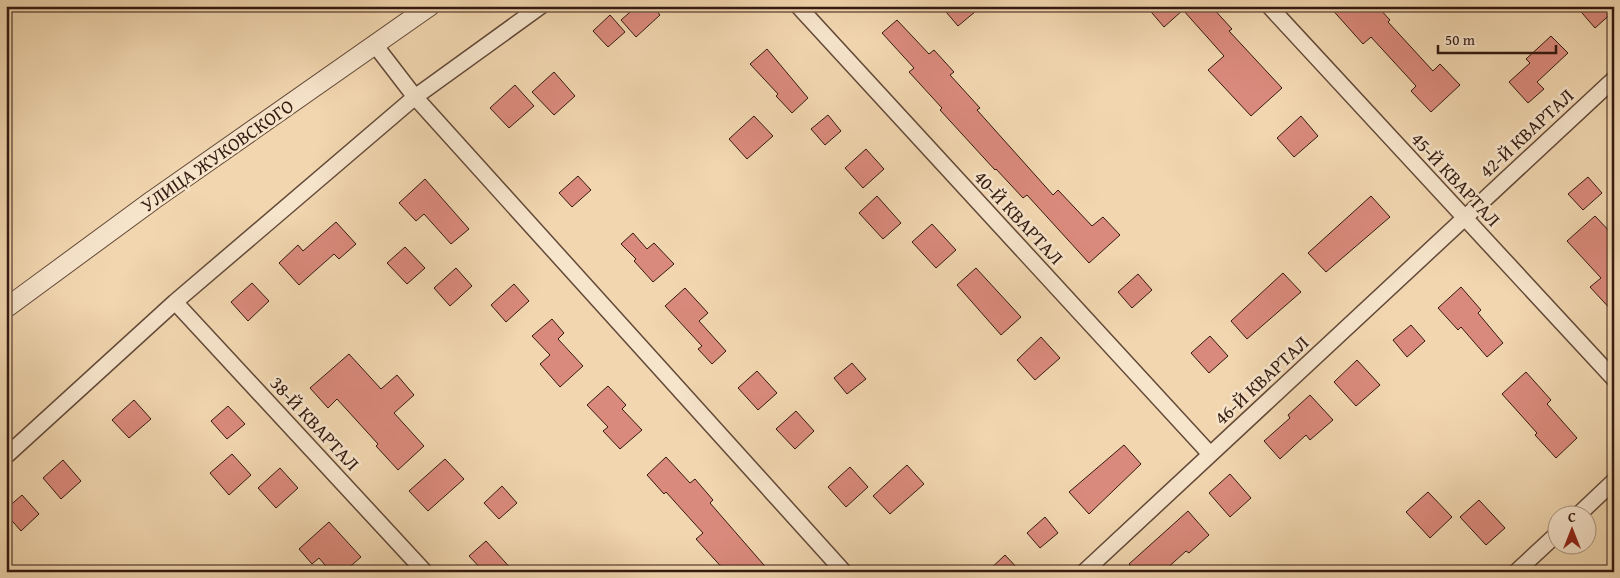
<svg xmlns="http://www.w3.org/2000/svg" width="1620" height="578" font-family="'Gentium Book Plus',serif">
  <rect width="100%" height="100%" fill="#f1d6af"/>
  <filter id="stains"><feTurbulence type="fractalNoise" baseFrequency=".004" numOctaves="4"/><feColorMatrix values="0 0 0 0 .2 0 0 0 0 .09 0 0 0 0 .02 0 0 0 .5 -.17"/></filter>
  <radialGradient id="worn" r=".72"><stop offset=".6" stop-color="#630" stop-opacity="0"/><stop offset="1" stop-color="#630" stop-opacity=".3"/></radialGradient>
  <!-- building -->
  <path fill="#da8a7c" stroke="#341a10" d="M 637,6 L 653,6 L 660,15 L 636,37 L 621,20 Z
    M 941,6 L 982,6 L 958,26 Z
    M 1146,6 L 1211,6 L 1232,29 L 1229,31 L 1282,88 L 1251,116 L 1208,70 L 1224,56 L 1183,10 L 1164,27 Z
    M 1329,6 L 1377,6 L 1390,20 L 1388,22 L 1433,71 L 1440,64 L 1460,85 L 1431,112 L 1411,91 L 1416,86 L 1371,37 L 1363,44 Z
    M 1576,6 L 1614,6 L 1614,11 L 1595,28 Z
    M 610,15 L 625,32 L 608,47 L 593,31 Z
    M 897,20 L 929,54 L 934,50 L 954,72 L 950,75 L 980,108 L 977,110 L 1053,195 L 1058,190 L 1092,226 L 1103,217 L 1120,235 L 1089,263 L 1027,195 L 1023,198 L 996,169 L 995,170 L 940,110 L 942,108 L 909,72 L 914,68 L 882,33 Z
    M 1551,36 L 1568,53 L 1537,82 L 1544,89 L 1528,103 L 1509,82 L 1530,63 L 1526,59 Z
    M 767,49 L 808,98 L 792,113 L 776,96 L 778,94 L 750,64 Z
    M 554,72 L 575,96 L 554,115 L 532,92 Z
    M 515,85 L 534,106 L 509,128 L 490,108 Z
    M 828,115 L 841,131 L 825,145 L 811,129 Z
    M 754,116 L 773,136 L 747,159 L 729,139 Z
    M 1301,116 L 1318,136 L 1294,157 L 1277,138 Z
    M 866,149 L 884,169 L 863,188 L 845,168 Z
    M 578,176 L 591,190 L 572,207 L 559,193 Z
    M 1588,177 L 1602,193 L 1583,210 L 1568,194 Z
    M 425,179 L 469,229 L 451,244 L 424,214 L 416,221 L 399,203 Z
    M 877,196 L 901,223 L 883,239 L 859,213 Z
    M 1371,196 L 1390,217 L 1326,272 L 1308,253 Z
    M 1595,216 L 1614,236 L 1614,313 L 1590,287 L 1601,278 L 1567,241 Z
    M 336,222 L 356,244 L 339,259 L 334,254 L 299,285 L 279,263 L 298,245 L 303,251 Z
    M 932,224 L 956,250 L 936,268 L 912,242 Z
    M 633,233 L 647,249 L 654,243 L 674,264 L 653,282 L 634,261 L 636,259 L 621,244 Z
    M 405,247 L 425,268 L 407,284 L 387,263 Z
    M 456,268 L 472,286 L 450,306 L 434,288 Z
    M 976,268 L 1021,317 L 1001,335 L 957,285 Z
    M 1283,273 L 1301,292 L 1247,339 L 1231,321 Z
    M 1138,274 L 1152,290 L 1132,308 L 1118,292 Z
    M 252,283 L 269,301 L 248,321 L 231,302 Z
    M 514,284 L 529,301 L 506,322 L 491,305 Z
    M 1461,287 L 1481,310 L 1478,313 L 1503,343 L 1487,357 L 1461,327 L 1458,330 L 1438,308 Z
    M 685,288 L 708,313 L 699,321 L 726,351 L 712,364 L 698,349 L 702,346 L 665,306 Z
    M 552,319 L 564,333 L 558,339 L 583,366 L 560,387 L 540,364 L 550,355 L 532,336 Z
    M 1411,325 L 1425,341 L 1407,357 L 1393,340 Z
    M 1210,336 L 1228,356 L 1209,373 L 1191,353 Z
    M 1041,337 L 1060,358 L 1035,380 L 1017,360 Z
    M 349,354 L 381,389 L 397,375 L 414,395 L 394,413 L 424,446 L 398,470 L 376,446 L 378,444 L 337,399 L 328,408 L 310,388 Z
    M 1357,360 L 1380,385 L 1356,406 L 1334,382 Z
    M 852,363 L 866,379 L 847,394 L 834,378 Z
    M 757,371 L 777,393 L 758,410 L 738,388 Z
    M 1526,372 L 1551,400 L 1547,404 L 1577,438 L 1556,458 L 1535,435 L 1537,433 L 1502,394 Z
    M 608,386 L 626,405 L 622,409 L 642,430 L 620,449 L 603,431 L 608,427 L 587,405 Z
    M 1310,395 L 1333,420 L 1310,440 L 1306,435 L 1280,459 L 1264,441 L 1290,418 L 1288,415 Z
    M 134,400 L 151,419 L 129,438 L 112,420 Z
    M 228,406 L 245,424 L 227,439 L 211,421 Z
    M 796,411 L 814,431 L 795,449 L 776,429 Z
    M 1124,445 L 1141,464 L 1089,514 L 1069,492 Z
    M 232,454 L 251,475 L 229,495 L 210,473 Z
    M 666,457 L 690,483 L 695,479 L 713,500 L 710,503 L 770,572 L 726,572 L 696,539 L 703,533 L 666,492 L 664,494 L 647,475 Z
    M 445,459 L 464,479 L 428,511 L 409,491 Z
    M 63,460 L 81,481 L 61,499 L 43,478 Z
    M 907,465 L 924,484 L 890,514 L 873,496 Z
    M 850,467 L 868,487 L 846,507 L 828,487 Z
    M 280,468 L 298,488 L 276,508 L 258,488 Z
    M 1230,474 L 1251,498 L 1230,517 L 1209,493 Z
    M 502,486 L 517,503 L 499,519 L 484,503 Z
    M 1428,492 L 1452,517 L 1430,538 L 1406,512 Z
    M 22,495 L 39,514 L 21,531 L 6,514 L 6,509 Z
    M 1479,500 L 1505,528 L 1486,545 L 1460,517 Z
    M 1188,511 L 1209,535 L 1189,553 L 1186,551 L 1163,572 L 1136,572 L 1129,564 Z
    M 1045,517 L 1058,533 L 1040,548 L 1027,533 Z
    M 329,522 L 361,557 L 344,572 L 331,572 L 319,558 L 312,564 L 299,549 Z
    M 486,541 L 514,572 L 484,572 L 469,556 Z
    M 1005,555 L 1021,572 L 987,572 Z"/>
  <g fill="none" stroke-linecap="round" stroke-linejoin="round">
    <defs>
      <path id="minor" d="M 798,6 L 1210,454
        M 1269,6 L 1614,379
        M 375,45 L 415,97 L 844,572
        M 175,302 L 425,572
        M 6,456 L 175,302 L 415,97 L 541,6
        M 1577,516 L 1614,481
        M 1084,572 L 1614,79
        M 1516,572 L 1558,533"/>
      <path id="tertiary" d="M 6,308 L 153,200 L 430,6"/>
    </defs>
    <!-- minor casing -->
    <use href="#minor" stroke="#634938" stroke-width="18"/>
    <!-- tertiary casing -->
    <use href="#tertiary" stroke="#634938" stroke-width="21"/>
    <!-- minor -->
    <use href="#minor" stroke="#f6e4cb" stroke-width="15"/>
    <!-- tertiary -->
    <use href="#tertiary" stroke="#f6e4cb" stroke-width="19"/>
  </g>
  <g text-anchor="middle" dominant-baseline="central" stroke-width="5" stroke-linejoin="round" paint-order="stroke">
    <!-- street labels -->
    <g font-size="19" fill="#341a10" stroke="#f6e4cb">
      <text transform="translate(1526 133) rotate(-43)">42-Й КВАРТАЛ</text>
      <text transform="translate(217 155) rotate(-35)">УЛИЦА ЖУКОВСКОГО</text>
      <text transform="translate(1456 179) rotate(47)">45-Й КВАРТАЛ</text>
      <text transform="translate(1019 217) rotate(47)">40-Й КВАРТАЛ</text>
      <text transform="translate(1261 380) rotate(-43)">46-Й КВАРТАЛ</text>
      <text transform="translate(315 423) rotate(47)">38-Й КВАРТАЛ</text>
    </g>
  </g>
  <!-- margin -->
  <rect width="1620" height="578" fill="none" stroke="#f1d6af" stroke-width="25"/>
  <rect x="8" y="8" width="1605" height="563" fill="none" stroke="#341a10" stroke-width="2.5"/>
  <rect x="12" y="12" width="1595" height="553" fill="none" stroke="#341a10"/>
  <!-- north arrow -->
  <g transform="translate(1572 530)"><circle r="24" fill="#f6e4cb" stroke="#a89380"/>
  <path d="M0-4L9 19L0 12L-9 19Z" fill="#8f2418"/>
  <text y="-8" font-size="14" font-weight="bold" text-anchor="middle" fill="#341a10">С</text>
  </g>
  <!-- scale -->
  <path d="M1438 45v8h118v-8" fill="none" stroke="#341a10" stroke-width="2.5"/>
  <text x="1445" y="45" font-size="15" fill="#341a10" stroke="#f6e4cb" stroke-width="4" paint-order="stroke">50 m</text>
  <rect width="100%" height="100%" filter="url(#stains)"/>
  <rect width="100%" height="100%" fill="url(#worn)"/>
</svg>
